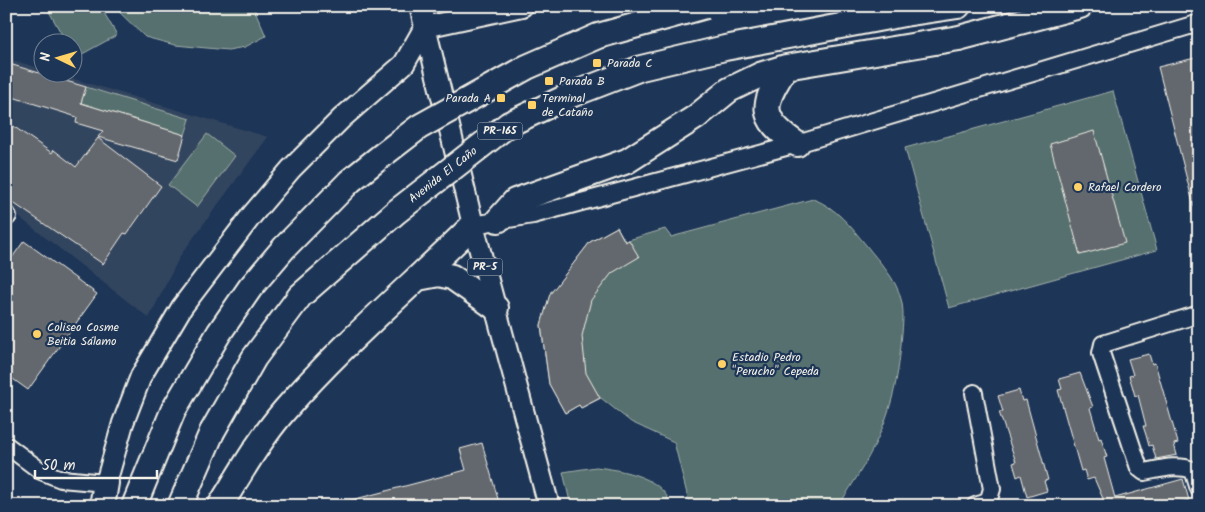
<svg xmlns="http://www.w3.org/2000/svg" width="1205" height="512" font-family="Kalam,sans-serif">
  <rect width="100%" height="100%" fill="#1d3557"/>
  <filter id="ink" filterUnits="userSpaceOnUse"><feTurbulence type="fractalNoise" baseFrequency=".02" numOctaves="2"/><feDisplacementMap in="SourceGraphic" scale="10" xChannelSelector="R" yChannelSelector="G"/><feConvolveMatrix kernelMatrix="1 2 1 2 8 2 1 2 1" color-interpolation-filters="sRGB"/></filter>
  <g filter="url(#ink)">
    <!-- built -->
    <path fill="#32445e" d="M 6,58 L 42,69 L 42,72 L 54,73 L 268,137 L 180,256 L 149,318 L 6,207 Z"/>
    <!-- green -->
    <path fill="#55706e" stroke="#a4b0ab" d="M 46,6 L 100,6 L 117,35 L 75,58 L 73,53 L 72,42 L 66,42 Z
      M 113,6 L 253,6 L 266,36 L 245,47 L 228,50 L 175,45 L 145,37 Z
      M 86,87 L 190,119 L 185,135 L 81,103 Z
      M 1113,91 L 1157,250 L 949,308 L 905,148 Z
      M 207,134 L 235,156 L 197,207 L 168,185 Z
      M 813,199 C 836,207 851,227 866,245 C 879,262 896,278 901,299 C 905,313 902,330 901,345 C 895,413 876,449 839,505 L 690,506 L 674,442 L 631,422 L 601,398 L 581,408 L 579,405 L 565,413 L 549,384 L 542,333 L 541,325 L 551,291 L 555,292 L 558,284 L 590,242 L 617,227 L 625,241 L 665,229 L 671,237 Z
      M 596,467 C 622,470 664,477 671,506 L 571,506 L 563,472 Z"/>
    <!-- building -->
    <path fill="#64686e" stroke="#f4f1e8" d="M 1199,57 L 1199,207 L 1194,207 L 1158,67 Z
      M 6,63 L 86,87 L 81,103 L 185,135 L 178,160 L 98,137 L 103,131 L 76,123 L 77,117 L 6,95 Z
      M 13,126 L 52,153 L 54,150 L 76,167 L 98,138 L 161,186 L 127,234 L 124,233 L 103,264 L 6,198 L 6,136 Z
      M 1094,131 L 1125,243 L 1080,255 L 1050,144 Z
      M 617,227 L 625,242 L 629,240 L 639,257 L 612,273 L 591,300 L 582,336 L 586,373 L 600,398 L 581,408 L 579,405 L 565,413 L 549,384 L 541,325 L 550,294 L 590,242 Z
      M 24,241 L 97,294 L 28,390 L 6,374 L 6,266 Z
      M 1149,354 L 1152,364 L 1155,363 L 1178,443 L 1174,444 L 1177,455 L 1156,459 L 1152,445 L 1149,446 L 1146,435 L 1143,426 L 1146,426 L 1138,395 L 1135,396 L 1132,385 L 1129,376 L 1133,375 L 1128,359 Z
      M 1080,373 L 1093,407 L 1090,408 L 1099,439 L 1101,438 L 1104,448 L 1107,457 L 1104,458 L 1115,498 L 1183,479 L 1189,500 L 1181,502 L 1182,506 L 1103,506 L 1104,501 L 1094,478 L 1087,480 L 1084,470 L 1081,471 L 1058,390 L 1062,389 L 1059,379 Z
      M 1019,390 L 1022,401 L 1026,400 L 1048,480 L 1044,481 L 1047,491 L 1027,497 L 1021,475 L 1017,477 L 1013,463 L 1016,462 L 999,412 L 1003,412 L 998,396 Z
      M 482,443 L 500,506 L 349,506 L 348,501 L 466,470 L 460,449 Z"/>
    <g fill="none" stroke-linecap="round" stroke-linejoin="round">
      <defs>
        <path id="minor" d="M 6,218 L 8,216
          M 473,225 L 533,215 L 797,144 L 1199,23
          M 1199,314 L 1103,344 L 1101,353 L 1139,468 L 1144,472 C 1161,469 1176,464 1193,470 L 1199,489
          M 974,393 L 992,489 L 988,502 L 975,506
          M 6,445 L 41,471 L 61,479 L 106,483"/>
        <path id="major" d="M 420,6 L 473,225 L 549,506
          M 106,483 L 123,423 L 141,376 L 182,307 L 252,215 L 291,169 L 342,118 L 404,64 L 425,27 L 522,6"/>
        <path id="highway" d="M 904,14 L 958,6
          M 786,67 C 762,104 757,117 797,144
          M 498,220 L 515,201 L 627,161 L 696,117 L 729,90 L 760,75 L 786,67 L 959,38 L 1080,6
          M 418,278 L 439,274 L 452,277 L 496,308
          M 102,506 L 106,483
          M 134,506 L 173,411
          M 180,506 L 212,432
          M 220,506 C 240,474 259,440 284,411 C 342,344 410,287 473,225"/>
      </defs>
      <!-- minor casing -->
      <use href="#minor" stroke="#f4f1e8" stroke-width="20"/>
      <!-- major casing -->
      <use href="#major" stroke="#f4f1e8" stroke-width="24"/>
      <!-- highway casing -->
      <use href="#highway" stroke="#f4f1e8" stroke-width="28"/>
      <!-- minor -->
      <use href="#minor" stroke="#1d3557" stroke-width="16"/>
      <!-- major -->
      <use href="#major" stroke="#1d3557" stroke-width="20"/>
      <!-- highway -->
      <use href="#highway" stroke="#1d3557" stroke-width="24"/>
      <defs>
        <path id="highway-bridge" d="M 173,411 L 219,333 L 250,288 L 284,248 L 350,181 L 380,157 L 419,127 L 527,67 L 598,36 L 706,6
          M 212,432 L 254,358 L 300,296 L 396,212 L 509,124 L 571,95 L 641,68 L 725,48 L 904,14"/>
      </defs>
      <!-- highway-bridge casing -->
      <use href="#highway-bridge" stroke="#f4f1e8" stroke-width="28" stroke-linecap="butt"/>
      <!-- highway-bridge -->
      <use href="#highway-bridge" stroke="#1d3557" stroke-width="24"/>
    </g>
  </g>
  <!-- markers -->
  <g fill="#ffd166" stroke="#1d3557" stroke-width="2">
    <rect x="592" y="58" width="10" height="10" rx="2.5"/>
    <rect x="544" y="76" width="10" height="10" rx="2.5"/>
    <rect x="496" y="93" width="10" height="10" rx="2.5"/>
    <rect x="527" y="100" width="10" height="10" rx="2.5"/>
    <circle cx="1078" cy="187" r="5"/>
    <circle cx="37" cy="334" r="5"/>
    <circle cx="722" cy="364" r="5"/>
  </g>
  <g text-anchor="middle" dominant-baseline="central" stroke-width="4.5" stroke-linejoin="round" paint-order="stroke">
    <!-- shield labels -->
    <g fill="#1d3557" stroke="#b4b9bc" stroke-width="1">
      <rect x="477.5" y="122.5" width="45" height="17" rx="4"/>
      <rect x="467.5" y="258.5" width="35" height="17" rx="4"/>
    </g>
    <g font-size="11" font-weight="bold" fill="#f4f1e8">
      <text x="500" y="131">PR-165</text>
      <text x="485" y="267">PR-5</text>
    </g>
    <!-- poi labels -->
    <g font-size="12" fill="#f4f1e8" stroke="#1d3557" text-anchor="start">
      <text x="607" y="63">Parada C</text>
      <text x="559" y="81">Parada B</text>
      <text x="491" y="98" text-anchor="end">Parada A</text>
      <text x="542" y="98">Terminal<tspan x="542" dy="14">de Cataño</tspan></text>
      <text x="1088" y="187">Rafael Cordero</text>
      <text x="47" y="327">Coliseo Cosme<tspan x="47" dy="14">Beitia Sálamo</tspan></text>
      <text x="732" y="357">Estadio Pedro<tspan x="732" dy="14">"Perucho" Cepeda</tspan></text>
    </g>
    <!-- street labels -->
    <g font-size="12" fill="#f4f1e8" stroke="#1d3557">
      <text transform="translate(443 175) rotate(-38)">Avenida El Caño</text>
    </g>
  </g>
  <!-- margin -->
  <rect width="1205" height="512" fill="none" stroke="#1d3557" stroke-width="25"/>
  <rect x="12" y="12" width="1180" height="487" fill="none" stroke="#f4f1e8" stroke-width="2" filter="url(#ink)"/>
  <!-- north arrow -->
  <g transform="translate(58 58) rotate(275)"><circle r="24" fill="#1d3557" stroke="#738091"/>
  <path d="M0-4L9 19L0 12L-9 19Z" fill="#ffd166"/>
  <text y="-8" font-size="14" font-weight="bold" text-anchor="middle" fill="#f4f1e8">N</text>
  </g>
  <!-- scale -->
  <path d="M35 470v8h122v-8" fill="none" stroke="#f4f1e8" stroke-width="2.5"/>
  <text x="42" y="470" font-size="15" fill="#f4f1e8" stroke="#1d3557" stroke-width="4" paint-order="stroke">50 m</text>
</svg>
